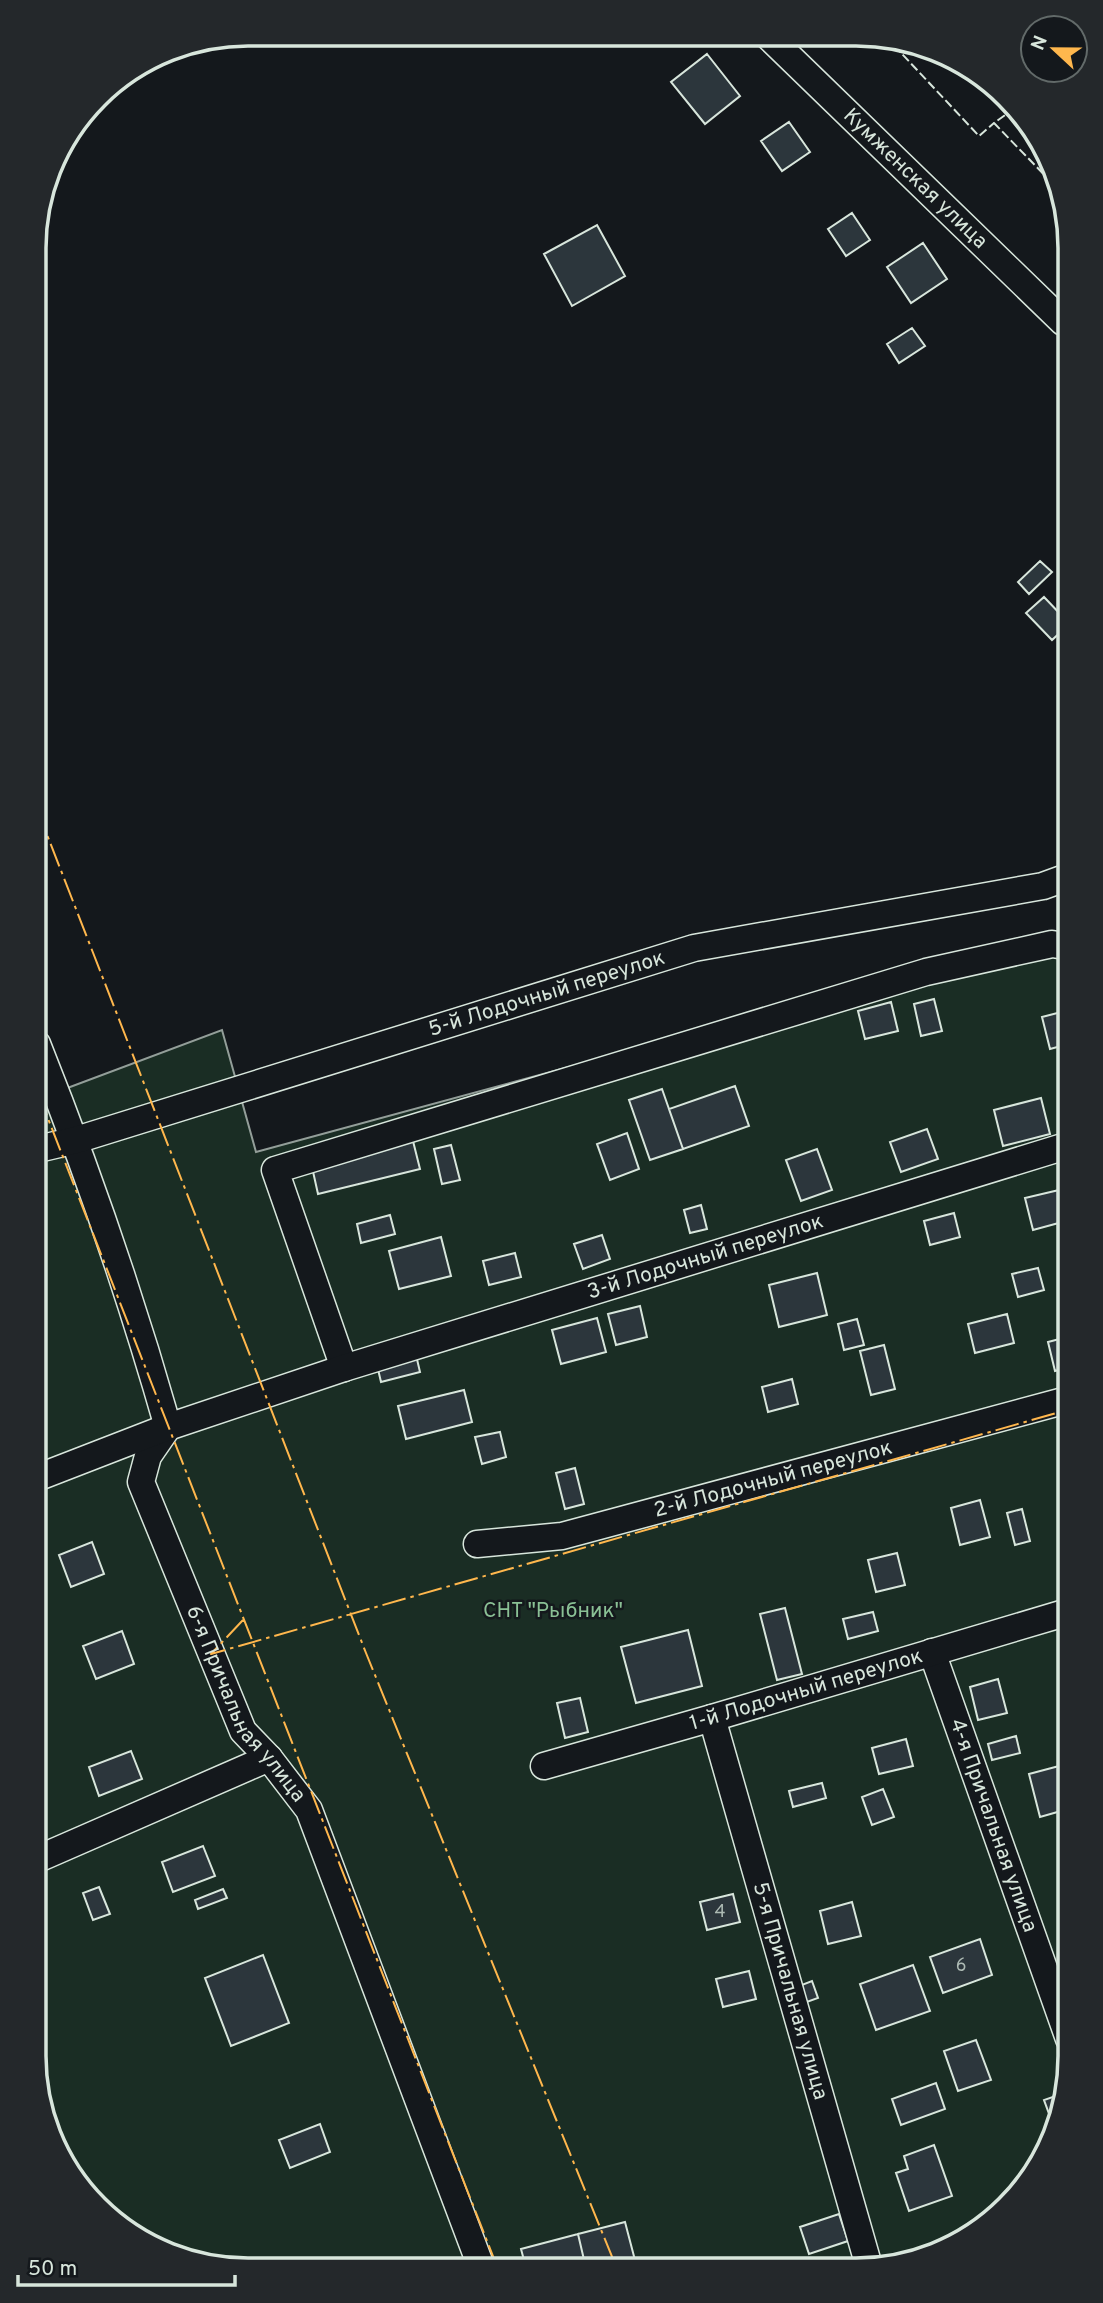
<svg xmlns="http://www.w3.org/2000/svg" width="1103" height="2303" font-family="Overpass,sans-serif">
  <rect width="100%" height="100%" fill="#14181c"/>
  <!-- green -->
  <path fill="#1a2d24" stroke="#939e99" stroke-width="2" d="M 1065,932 L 1069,2070 L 1054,2137 L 1025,2186 L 974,2234 L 911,2262 L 206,2266 L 106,2216 L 69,2174 L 41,2111 L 38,1099 L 222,1030 L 256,1152 Z"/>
  <!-- building -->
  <path fill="#2c363c" stroke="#d8e6dc" stroke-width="2" d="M 707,54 L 740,96 L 705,124 L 671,82 Z
    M 789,122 L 810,152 L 782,171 L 761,141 Z
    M 852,213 L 870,240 L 846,256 L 828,229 Z
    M 597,225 L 625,276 L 572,306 L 544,254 Z
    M 923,243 L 947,279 L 911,303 L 887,267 Z
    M 912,328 L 925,346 L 899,363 L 887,344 Z
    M 1040,561 L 1052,572 L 1029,594 L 1018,582 Z
    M 1044,597 L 1064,618 L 1064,629 L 1052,640 L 1026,613 Z
    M 934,999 L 942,1031 L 921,1036 L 914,1004 Z
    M 891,1002 L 898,1031 L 865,1039 L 858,1011 Z
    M 1065,1011 L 1065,1045 L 1050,1049 L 1042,1017 Z
    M 735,1086 L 749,1126 L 683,1149 L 669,1109 Z
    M 662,1089 L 683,1149 L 650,1160 L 629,1100 Z
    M 1041,1098 L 1050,1134 L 1003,1146 L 994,1110 Z
    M 927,1129 L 938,1159 L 901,1172 L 890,1142 Z
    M 627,1133 L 639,1169 L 610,1180 L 597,1144 Z
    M 413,1141 L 420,1169 L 318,1194 L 312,1167 Z
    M 451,1145 L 460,1180 L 442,1184 L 434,1149 Z
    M 817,1149 L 832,1190 L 801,1201 L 786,1160 Z
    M 1059,1190 L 1066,1221 L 1033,1230 L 1025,1198 Z
    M 701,1205 L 707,1229 L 690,1233 L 684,1210 Z
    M 954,1213 L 960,1237 L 930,1245 L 924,1221 Z
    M 390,1215 L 395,1234 L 361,1243 L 357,1224 Z
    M 602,1235 L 610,1259 L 583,1269 L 574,1244 Z
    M 441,1237 L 451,1276 L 399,1289 L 389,1251 Z
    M 515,1253 L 521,1277 L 489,1285 L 483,1261 Z
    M 1038,1268 L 1044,1290 L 1018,1297 L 1012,1274 Z
    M 817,1273 L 827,1315 L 779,1327 L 769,1285 Z
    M 640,1306 L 647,1337 L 616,1345 L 608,1314 Z
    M 1007,1314 L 1014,1343 L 975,1353 L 968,1324 Z
    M 597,1318 L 606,1352 L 561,1364 L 552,1330 Z
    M 857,1319 L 864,1345 L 844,1350 L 838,1324 Z
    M 1067,1337 L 1067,1368 L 1055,1371 L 1048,1342 Z
    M 884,1345 L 895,1389 L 871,1395 L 860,1351 Z
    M 416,1355 L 420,1372 L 381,1382 L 377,1365 Z
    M 792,1379 L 798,1404 L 768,1412 L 762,1387 Z
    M 464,1390 L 472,1422 L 406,1439 L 398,1406 Z
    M 500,1432 L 506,1457 L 482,1464 L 475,1437 Z
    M 575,1468 L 584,1504 L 565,1509 L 556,1473 Z
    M 980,1500 L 990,1537 L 960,1545 L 951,1508 Z
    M 1022,1509 L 1030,1541 L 1015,1545 L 1007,1513 Z
    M 92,1542 L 104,1574 L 71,1587 L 59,1555 Z
    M 897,1553 L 905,1585 L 876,1592 L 868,1560 Z
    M 785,1608 L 802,1674 L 777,1680 L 760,1614 Z
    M 873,1612 L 878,1631 L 848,1639 L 843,1619 Z
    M 688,1630 L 702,1686 L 636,1703 L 621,1647 Z
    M 122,1631 L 134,1664 L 96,1679 L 83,1646 Z
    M 998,1679 L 1007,1713 L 978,1720 L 970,1687 Z
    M 580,1698 L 588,1732 L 565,1738 L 557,1703 Z
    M 1016,1736 L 1020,1753 L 992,1760 L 988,1744 Z
    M 906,1739 L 913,1766 L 879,1774 L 872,1748 Z
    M 131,1751 L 142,1779 L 99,1796 L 89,1767 Z
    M 1059,1766 L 1068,1809 L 1040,1817 L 1029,1774 Z
    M 822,1783 L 826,1798 L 793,1807 L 789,1791 Z
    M 883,1789 L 894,1817 L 872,1825 L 862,1797 Z
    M 203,1846 L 215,1876 L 173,1892 L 162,1862 Z
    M 99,1887 L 110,1914 L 93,1920 L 83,1893 Z
    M 223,1889 L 227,1898 L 198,1909 L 195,1900 Z
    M 733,1894 L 740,1922 L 707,1930 L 700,1902 Z
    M 852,1902 L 861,1936 L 828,1944 L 820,1911 Z
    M 980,1939 L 992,1975 L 943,1993 L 930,1957 Z
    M 263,1955 L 289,2023 L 231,2046 L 205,1978 Z
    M 913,1965 L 930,2011 L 876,2030 L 860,1984 Z
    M 749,1971 L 756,1999 L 723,2007 L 716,1979 Z
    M 812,1981 L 818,1998 L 804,2003 L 799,1986 Z
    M 976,2040 L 991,2080 L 958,2091 L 944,2051 Z
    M 936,2083 L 945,2109 L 901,2125 L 892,2099 Z
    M 1064,2093 L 1055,2130 L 1044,2100 Z
    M 320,2124 L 330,2152 L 290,2168 L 279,2140 Z
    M 934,2145 L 952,2196 L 909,2211 L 896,2173 L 908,2169 L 904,2156 Z
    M 839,2214 L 848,2241 L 809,2254 L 800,2227 Z
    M 625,2222 L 636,2264 L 585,2264 L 578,2234 Z
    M 578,2234 L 585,2264 L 525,2264 L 521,2249 Z"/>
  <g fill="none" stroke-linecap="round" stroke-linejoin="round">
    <defs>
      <g id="street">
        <path id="s1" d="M 768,36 L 1063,322"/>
        <path id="s2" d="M 37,1044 C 87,1169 131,1297 168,1427 L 148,1456 L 141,1482 L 243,1731 L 269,1758 L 309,1810 L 480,2264"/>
        <path id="s3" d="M 38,1149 L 76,1140 L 694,948 L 1043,886 L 1065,878"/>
        <path d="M 344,1368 L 275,1170 L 926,972 L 1052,944 L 1065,946"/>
        <path id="s4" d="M 39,1477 L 168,1427 L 344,1368 L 1066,1146"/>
        <path id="s5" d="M 477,1544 L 562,1536 L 1067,1400"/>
        <path id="s6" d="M 932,1652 L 1069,2039"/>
        <path id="s7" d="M 712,1718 L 868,2263"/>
        <path id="s8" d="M 544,1766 L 712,1718 L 1068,1612"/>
        <path d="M 40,1858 L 269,1758"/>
      </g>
    </defs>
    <!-- street casing -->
    <use href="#street" stroke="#d8e6dc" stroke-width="29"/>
    <!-- street -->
    <use href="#street" stroke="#14181c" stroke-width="26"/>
    <!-- fence -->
    <path stroke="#d8e6dc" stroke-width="2" stroke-dasharray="9 3.5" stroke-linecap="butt" d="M 891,37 L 888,39 L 979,136 L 994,123
      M 1015,108 L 994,123 L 1059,190 L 1061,188"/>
    <!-- power -->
    <path stroke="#ffb74d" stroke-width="2" stroke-dasharray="24 5 3.5 5" stroke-linecap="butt" d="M 37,809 L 366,1653 L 615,2264
      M 38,1093 L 496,2264
      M 243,1620 L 211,1654 L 1067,1410"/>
  </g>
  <g text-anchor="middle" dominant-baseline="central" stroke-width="5" stroke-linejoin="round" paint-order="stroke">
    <!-- number labels -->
    <g font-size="18" fill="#adbab4">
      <text x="720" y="1912">4</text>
      <text x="961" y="1966">6</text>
    </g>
    <!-- street labels -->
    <g font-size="21" fill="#d8e6dc" stroke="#14181c">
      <text stroke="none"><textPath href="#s1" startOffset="205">Кумженская улица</textPath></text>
      <text stroke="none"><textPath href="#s3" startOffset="532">5-й Лодочный переулок</textPath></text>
      <text stroke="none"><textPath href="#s4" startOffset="702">3-й Лодочный переулок</textPath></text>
      <text stroke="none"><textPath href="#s5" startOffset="304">2-й Лодочный переулок</textPath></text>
      <text stroke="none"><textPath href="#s8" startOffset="273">1-й Лодочный переулок</textPath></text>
      <text stroke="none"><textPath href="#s2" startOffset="714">6-я Причальная улица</textPath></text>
      <text stroke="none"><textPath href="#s6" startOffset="184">4-я Причальная улица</textPath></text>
      <text stroke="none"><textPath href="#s7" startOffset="284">5-я Причальная улица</textPath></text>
    </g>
    <!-- park labels -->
    <g font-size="21" fill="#8ac095" stroke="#14181c">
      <text x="553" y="1611">СНТ "Рыбник"</text>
    </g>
  </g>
  <!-- crop -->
  <path d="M0 0H1103V2303H0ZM248 46H856A202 202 0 0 1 1058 248V2056A202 202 0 0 1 856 2258H248A202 202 0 0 1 46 2056V248A202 202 0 0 1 248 46Z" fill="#24282b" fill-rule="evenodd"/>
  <path fill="none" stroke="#d8e6dc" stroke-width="3.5" d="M248 46H856A202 202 0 0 1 1058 248V2056A202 202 0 0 1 856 2258H248A202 202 0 0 1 46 2056V248A202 202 0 0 1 248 46Z"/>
  <!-- north arrow -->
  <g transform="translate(1054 49) rotate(292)"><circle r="33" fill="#14181c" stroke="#626a69" stroke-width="2"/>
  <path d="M0-5L12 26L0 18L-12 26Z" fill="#ffb74d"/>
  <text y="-10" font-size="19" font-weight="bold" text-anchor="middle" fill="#d8e6dc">N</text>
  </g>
  <!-- scale -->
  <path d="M18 2275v10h217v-10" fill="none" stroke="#d8e6dc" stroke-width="3.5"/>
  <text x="28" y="2275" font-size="21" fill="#d8e6dc" stroke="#14181c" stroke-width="5" paint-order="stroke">50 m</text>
</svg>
